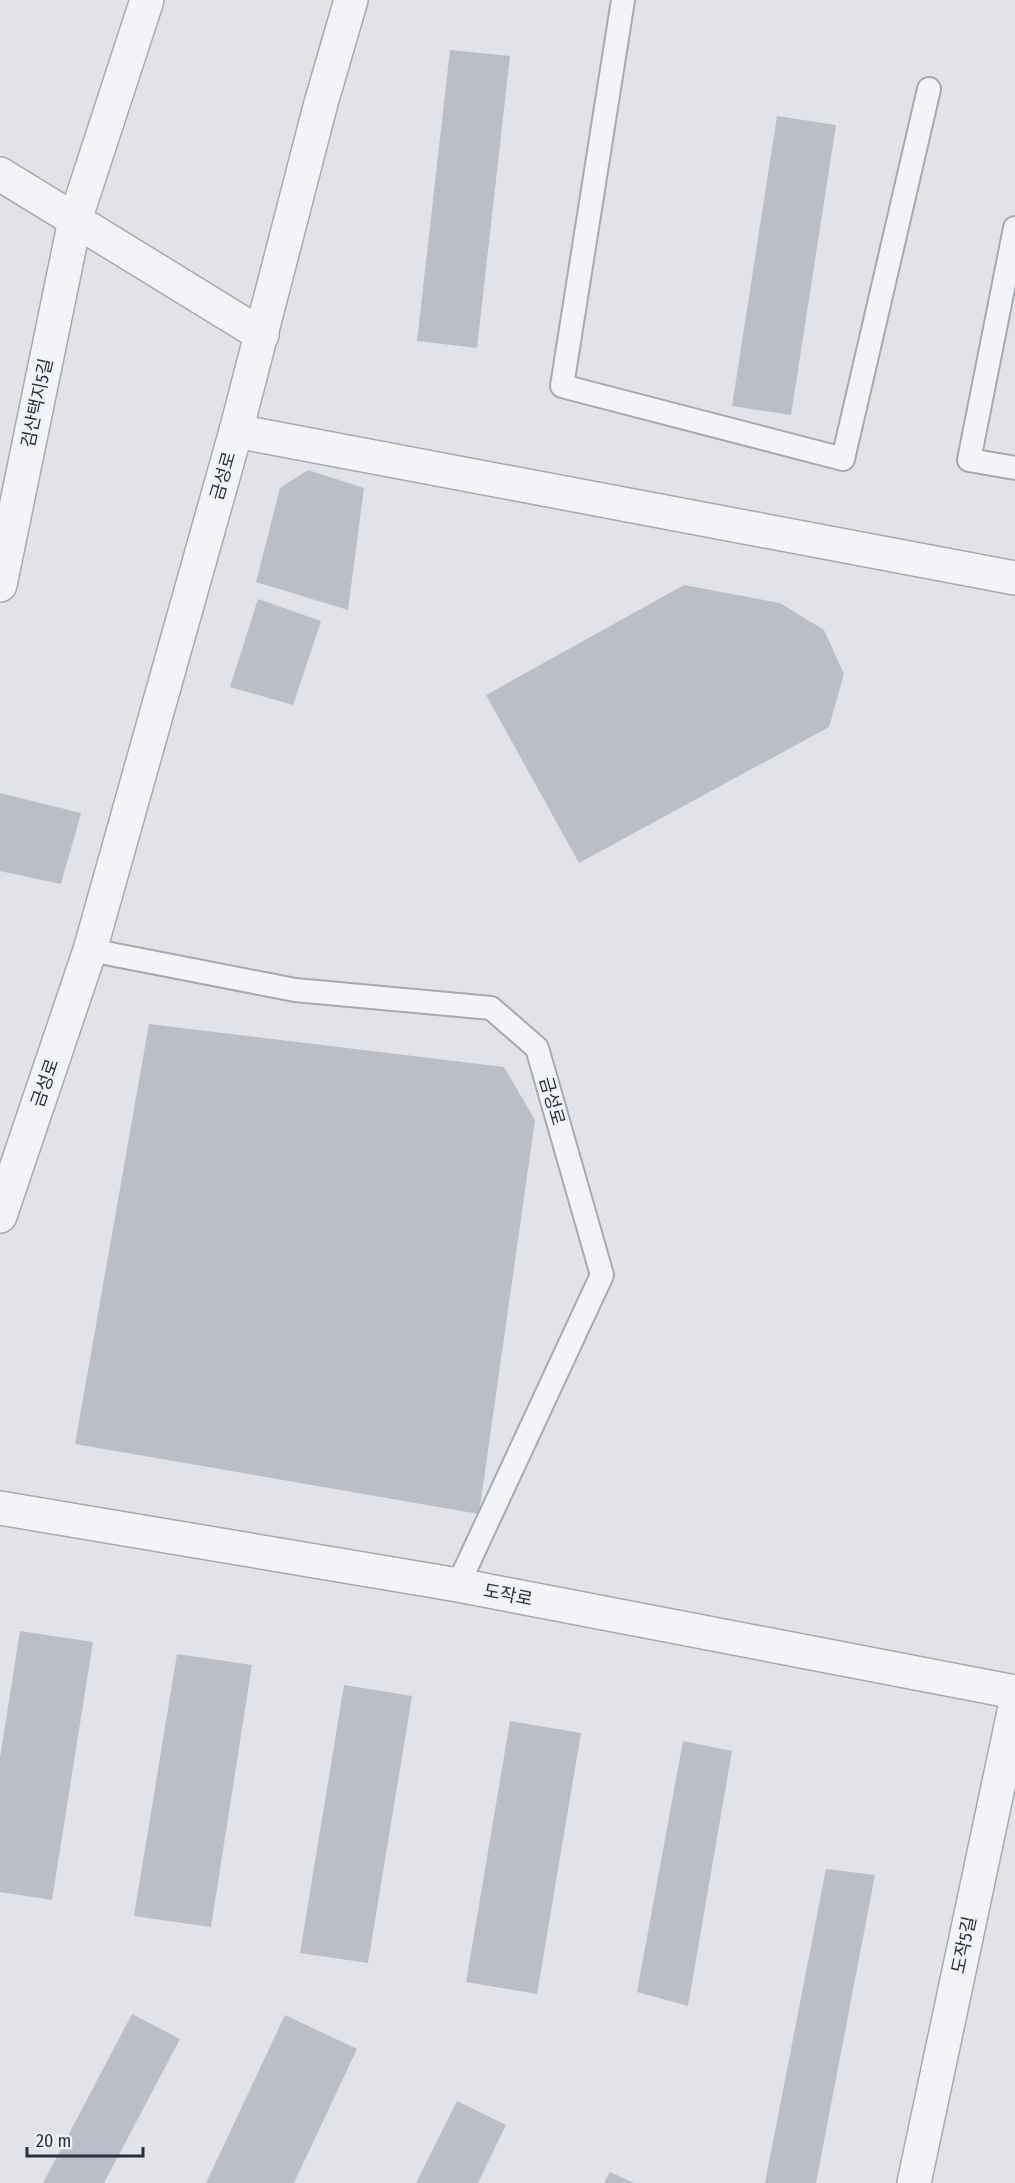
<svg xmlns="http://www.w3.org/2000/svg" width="1015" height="2183" font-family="'Fira Sans Condensed','Noto Sans KR',sans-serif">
  <rect width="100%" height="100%" fill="#e1e3e9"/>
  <!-- building -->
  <path fill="#bbbec9" d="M 450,50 L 510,56 L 477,348 L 417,341 Z
    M 777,116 L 836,125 L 791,415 L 732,406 Z
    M 308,470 L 364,488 L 348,610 L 256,582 L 280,488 Z
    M 684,585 L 780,603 L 824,630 L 844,674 L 829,727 L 579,863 L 486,695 Z
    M 258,599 L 321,621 L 293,705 L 230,687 Z
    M 0,793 L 81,813 L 61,884 L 0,871 Z
    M 149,1024 L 504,1067 L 535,1120 L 479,1514 L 75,1444 Z
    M 20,1631 L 93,1642 L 52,1900 L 0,1892 L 0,1758 Z
    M 177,1654 L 252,1665 L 211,1927 L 134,1916 Z
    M 344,1685 L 412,1696 L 368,1963 L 300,1953 Z
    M 510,1721 L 581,1733 L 537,1994 L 466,1982 Z
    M 683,1741 L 732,1751 L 688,2006 L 637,1992 Z
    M 826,1869 L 875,1875 L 816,2183 L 765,2183 Z
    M 132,2014 L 180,2039 L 104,2183 L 43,2183 Z
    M 285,2015 L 357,2049 L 294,2183 L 206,2183 Z
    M 457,2101 L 506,2125 L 478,2183 L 416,2183 Z
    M 610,2172 L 634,2183 L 604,2183 Z"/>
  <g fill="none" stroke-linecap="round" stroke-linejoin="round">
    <defs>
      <path id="service" d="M 623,0 L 562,386 L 843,459 L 929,89
        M 1015,228 L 969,460 L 1015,468
        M 90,950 L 295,990 L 491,1008 L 537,1048 L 602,1275 L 458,1585"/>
      <path id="minor" d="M 0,174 L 262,335
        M 236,431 L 1015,578
        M 0,585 L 75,220 L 147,0
        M 914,2183 L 1015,1707"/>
      <path id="tertiary" d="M 0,1216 L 90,950 L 236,431 L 321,103 L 351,0
        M 0,1508 L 458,1585 L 1015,1692"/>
    </defs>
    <!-- service casing -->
    <use href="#service" stroke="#a6a9b3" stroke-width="26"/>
    <!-- minor casing -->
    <use href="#minor" stroke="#a6a9b3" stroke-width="36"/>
    <!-- tertiary casing -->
    <use href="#tertiary" stroke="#a6a9b3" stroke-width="36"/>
    <!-- service -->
    <use href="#service" stroke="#f3f4f8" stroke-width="22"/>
    <!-- minor -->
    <use href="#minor" stroke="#f3f4f8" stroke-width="33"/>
    <!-- tertiary -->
    <use href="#tertiary" stroke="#f3f4f8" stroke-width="33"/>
  </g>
  <g text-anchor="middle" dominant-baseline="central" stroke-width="5" stroke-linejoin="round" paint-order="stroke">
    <!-- street labels -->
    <g font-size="18" fill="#292f41" stroke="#f0f2f7">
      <text transform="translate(37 403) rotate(-78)">검산택지5길</text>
      <text transform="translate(223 476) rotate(-74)">금성로</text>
      <text transform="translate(45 1083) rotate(-71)">금성로</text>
      <text transform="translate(552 1101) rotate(74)">금성로</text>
      <text transform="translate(508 1595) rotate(11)">도작로</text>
      <text transform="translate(964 1945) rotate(-78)">도작5길</text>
    </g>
  </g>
  <!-- scale -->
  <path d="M27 2147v9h116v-9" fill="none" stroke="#292f41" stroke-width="3"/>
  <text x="36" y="2147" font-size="18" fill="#292f41" stroke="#f0f2f7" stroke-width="4.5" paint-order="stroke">20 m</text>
</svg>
